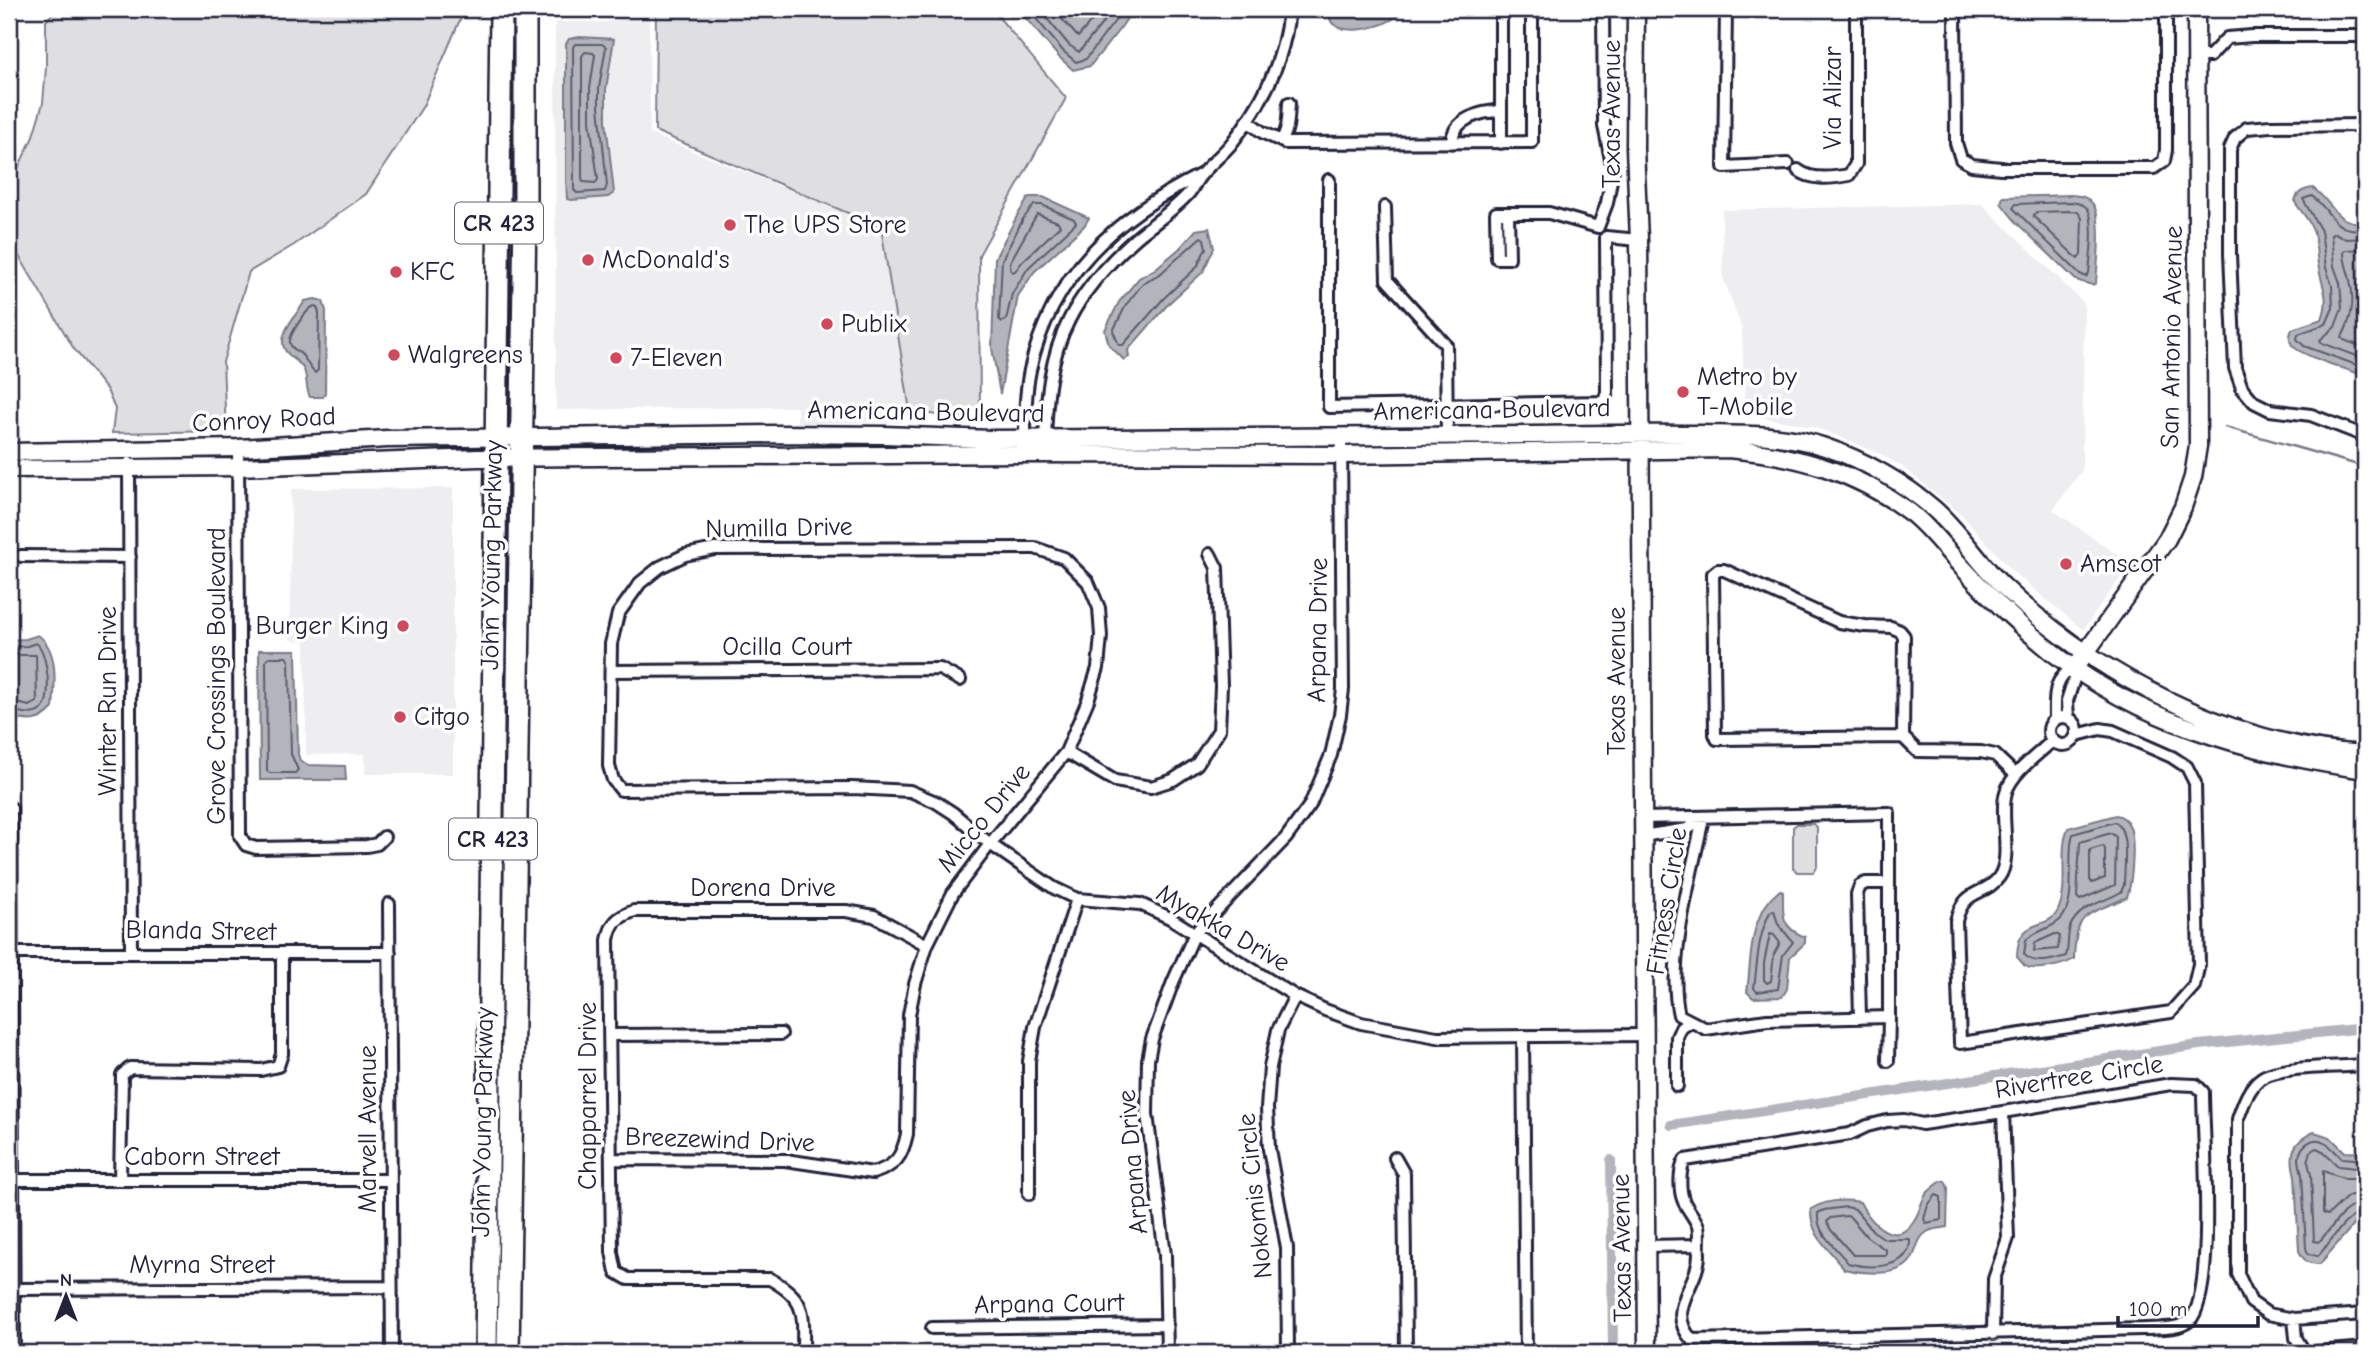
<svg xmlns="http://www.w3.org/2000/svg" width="2374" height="1362" font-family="'Comic Neue',sans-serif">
  <rect width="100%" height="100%" fill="#fff"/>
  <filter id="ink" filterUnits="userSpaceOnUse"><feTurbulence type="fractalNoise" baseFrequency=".0143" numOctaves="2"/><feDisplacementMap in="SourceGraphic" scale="14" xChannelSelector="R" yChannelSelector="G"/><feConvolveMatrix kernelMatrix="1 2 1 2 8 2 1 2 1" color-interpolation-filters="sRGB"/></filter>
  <g filter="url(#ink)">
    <!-- built -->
    <path fill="#eeeef1" d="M 649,16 L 650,134 L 881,227 L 910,411 L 900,422 L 797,423 L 797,407 L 556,410 L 555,22 L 604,22 Z
      M 1982,204 L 2084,303 L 2082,470 L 2053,510 L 2126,561 L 2128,567 L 2083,630 L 2011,570 L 1962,515 L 1904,468 L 1880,454 L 1823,430 L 1796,423 L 1759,417 L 1745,412 L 1742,329 L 1723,277 L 1722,210 Z
      M 453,488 L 453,774 L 365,774 L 365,754 L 306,755 L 305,641 L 290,640 L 291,489 Z
      M 2214,1346 L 2214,1353 L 1816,1353 Z"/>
    <!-- green -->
    <path fill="#dfdfe2" stroke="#80808e" stroke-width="2" d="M 56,9 L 462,9 L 462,15 L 423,106 L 366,194 L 294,245 L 249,272 L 223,362 L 226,431 L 112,433 L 115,409 L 107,390 L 74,349 L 9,239 L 9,187 L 32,139 L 43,103 L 46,67 L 46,21 Z
      M 656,9 L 992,9 L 1066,98 L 979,255 L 980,421 L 910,411 L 881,227 L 655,131 Z
      M 1797,824 L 1813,824 L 1817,827 L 1817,867 L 1813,872 L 1797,872 L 1793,868 L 1793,827 Z"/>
    <!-- water -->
    <path fill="#b4b4bc" stroke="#7a7a88" stroke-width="2" d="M 1018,9 L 1133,9 L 1122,26 L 1090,66 L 1073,70 L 1058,56 Z
      M 1328,9 L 1397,9 L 1397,16 C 1383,27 1349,36 1333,24 C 1329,20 1329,14 1328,9 Z
      M 580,37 L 614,39 L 606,89 L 606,121 L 614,193 L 608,197 L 571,200 L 567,199 L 566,178 L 566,44 L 569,39 Z
      M 2313,188 C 2335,204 2334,225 2365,222 L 2365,376 C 2350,370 2300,356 2292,345 C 2288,339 2290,335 2292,329 L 2322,319 C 2330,298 2323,289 2319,269 C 2316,257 2317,243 2313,230 C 2309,219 2301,212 2295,202 C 2296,192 2304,189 2313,188 Z
      M 2071,195 C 2079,196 2087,196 2092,203 C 2104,217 2097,265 2096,283 L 2092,285 L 2076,280 L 2017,223 L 2001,203 L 2003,197 Z
      M 1029,197 L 1043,197 L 1089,218 L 1084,226 L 1034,272 L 1018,296 L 1000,394 L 992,348 L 995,258 L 1017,216 Z
      M 1209,228 L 1214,248 L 1203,272 L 1169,303 L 1128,350 L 1129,357 L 1124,360 L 1109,345 L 1105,330 L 1119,302 L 1139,278 L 1155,269 L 1179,249 L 1196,230 Z
      M 315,299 L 323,301 L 326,311 L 325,393 L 323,397 L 310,397 C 305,388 308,380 304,370 C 300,361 290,358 285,350 C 276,335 298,313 305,301 Z
      M 38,635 C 59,650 55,684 53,708 C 39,724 27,722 9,716 L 9,640 L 26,639 Z
      M 259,650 L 296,650 L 298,754 L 300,761 L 308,765 L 345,766 L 346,780 L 260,780 Z
      M 2116,815 C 2122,816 2126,819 2129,825 C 2136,839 2132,883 2127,897 C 2087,917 2076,908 2074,959 C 2065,965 2035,972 2025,966 C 2024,965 2018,958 2017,957 C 2017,914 2050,933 2059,908 C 2069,883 2058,853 2068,828 Z
      M 1780,890 L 1783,892 C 1783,915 1780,927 1805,937 L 1805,943 L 1790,957 L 1787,989 L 1782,997 L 1753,998 L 1747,992 C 1752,956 1748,915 1780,890 Z
      M 2314,1132 L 2330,1137 L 2345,1152 L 2365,1153 L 2365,1218 L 2354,1224 L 2320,1264 C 2308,1264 2304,1261 2299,1251 L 2295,1176 C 2289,1153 2292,1142 2314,1132 Z
      M 1941,1181 L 1945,1181 L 1948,1188 L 1947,1227 C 1940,1229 1932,1228 1927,1232 C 1917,1238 1917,1251 1911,1260 C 1899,1278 1862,1273 1844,1269 C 1829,1248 1810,1236 1811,1209 C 1826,1200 1842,1199 1860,1202 C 1872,1225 1898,1251 1916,1217 C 1921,1209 1921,1199 1928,1192 C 1932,1188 1937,1185 1941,1181 Z"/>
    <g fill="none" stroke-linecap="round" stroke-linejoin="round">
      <!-- shore -->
      <path stroke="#5c5c6f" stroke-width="2" d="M 1028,9 L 1063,51 L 1076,62 L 1086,59 L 1124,9
        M 1039,9 L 1069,45 L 1079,52 L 1114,9
        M 1053,9 L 1078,37 L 1102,9
        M 575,44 L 602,44 L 606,47 L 599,88 L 599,106 L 607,185 L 605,191 L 577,193 L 574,190 L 573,47 Z
        M 585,52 L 593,53 L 595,55 L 590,88 L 590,121 L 598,179 L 596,183 L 583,182 L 582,177 L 582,56 Z
        M 2071,202 C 2077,203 2083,203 2087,208 C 2096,219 2090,259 2089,273 L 2086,277 L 2080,274 L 2013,208 L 2016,204 Z
        M 1034,205 L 1042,205 L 1074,219 L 1076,223 L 1028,268 L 1012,294 L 1006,320 L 1002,322 L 999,319 L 1002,260 L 1023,219 Z
        M 2071,211 L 2078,212 L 2082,218 L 2081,255 L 2078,259 L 2033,216 L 2036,212 Z
        M 1037,214 L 1058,222 L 1060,226 L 1023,261 L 1015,271 L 1012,272 L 1010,269 L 1010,262 Z
        M 2365,229 C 2331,233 2335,214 2312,196 L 2303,199 L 2321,231 L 2326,268 L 2332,285 L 2333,308 L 2326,324 L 2298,334 L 2297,339 L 2304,346 L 2365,368
        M 1201,237 L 1204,239 L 1206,248 L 1197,267 L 1164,298 L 1123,345 L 1119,345 L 1113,331 L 1126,305 L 1143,283 L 1160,274 Z
        M 2365,238 L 2346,239 L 2335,233 L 2331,235 L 2334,266 L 2340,283 L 2342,308 L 2335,327 L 2320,340 L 2322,343 L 2365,359
        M 2365,249 L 2346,250 L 2344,252 C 2344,263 2348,270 2350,280 C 2355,301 2352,318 2342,337 L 2344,340 L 2365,348
        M 314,306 L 317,307 L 319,313 L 318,370 L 315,373 C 310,369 307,361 302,355 C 298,351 291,349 290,343 C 288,335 307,309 314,306 Z
        M 9,647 L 27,646 L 36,643 C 48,650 53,703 41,710 C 30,718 21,711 9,710
        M 9,655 L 36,655 L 37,702 L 29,706 L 9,701
        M 269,657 L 286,657 L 289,660 L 291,754 L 298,770 L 295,773 L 270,773 L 267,771 L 266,661 Z
        M 2115,822 C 2130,830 2124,869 2124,885 L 2121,892 C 2103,903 2079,905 2070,927 C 2067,936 2069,947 2066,956 C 2053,960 2033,966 2024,954 L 2026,940 C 2036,931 2050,929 2060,920 C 2079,901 2065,858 2073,834 Z
        M 2111,833 L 2116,837 L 2115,885 L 2080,900 L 2077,897 L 2080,842 Z
        M 2103,846 L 2105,849 L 2105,878 L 2092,883 L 2090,880 L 2090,850 Z
        M 1774,910 L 1778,924 L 1793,942 L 1783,955 L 1778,989 L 1757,992 L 1754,988 C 1758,959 1757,939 1770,912 Z
        M 1770,934 L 1774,935 L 1780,943 L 1774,954 L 1771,981 L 1767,983 L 1764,980 L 1764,963 Z
        M 2055,934 L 2060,936 L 2058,949 L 2034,951 L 2035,943 Z
        M 2365,1160 L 2342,1158 C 2336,1153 2331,1146 2324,1142 C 2313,1135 2300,1146 2299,1158 C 2299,1164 2301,1169 2302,1175 L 2306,1248 L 2308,1254 L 2318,1256 C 2331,1243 2345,1214 2365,1212
        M 2365,1169 L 2338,1166 L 2321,1150 L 2316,1148 L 2311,1151 L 2308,1162 L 2311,1175 L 2314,1241 L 2319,1242 L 2344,1212 L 2354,1205 L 2365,1203
        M 2365,1179 L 2346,1179 L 2323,1171 L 2323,1213 L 2328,1215 L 2348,1196 L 2365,1192
        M 1936,1195 L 1941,1197 L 1941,1220 L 1926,1223 L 1924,1219 L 1928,1205 Z
        M 1846,1207 L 1855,1209 L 1873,1231 L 1885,1239 L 1910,1239 C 1911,1270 1869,1269 1848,1263 C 1837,1248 1816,1234 1818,1213 L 1824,1210 Z
        M 1846,1216 L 1850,1217 L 1867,1237 L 1886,1250 L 1886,1255 L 1853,1255 L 1831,1230 L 1827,1222 L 1830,1218 Z"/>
      <!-- stream -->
      <path stroke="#7a7a88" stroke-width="2.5" d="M 2225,427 L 2365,467"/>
      <!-- canal -->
      <path stroke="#b4b4bc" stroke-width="10" d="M 1671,1125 L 2199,1045 L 2365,1028
        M 1611,1160 L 1613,1353"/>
      <defs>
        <path id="street" d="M 592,9 L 593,9
          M 1726,9 L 1724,167 L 1788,164
          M 1955,9 L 1956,143 L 1961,159 L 1972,165 L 2001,168 L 2154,168 L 2164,161 L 2166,150 L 2166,9
          M 2197,56 L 2210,56 L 2227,38 L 2252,36 L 2365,36
          M 1248,121 L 1262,132 L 1285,143 L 1532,142 L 1532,9
          M 2365,125 L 2271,126 L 2247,128 L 2235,138 L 2230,149 L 2230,254 L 2235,368 L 2242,388 L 2254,402 L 2270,410 L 2311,415 L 2365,436
          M 1281,141 C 1289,130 1288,116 1289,103
          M 1452,143 C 1452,119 1481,111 1501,111
          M 1501,143 L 1501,9
          M 1798,170 C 1811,181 1833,178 1849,175 L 1856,164 L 1856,9
          M 1329,180 L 1329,407 L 1604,402 L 1607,392 L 1606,237 L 1639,240
          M 1385,207 L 1387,280 L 1446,345 L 1447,436
          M 1508,213 L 1509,258 L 1497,258 L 1496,213 L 1549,213 L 1598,227 L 1607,203 L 1613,169 L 1604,126 L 1603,9
          M 1045,444 C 1046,401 1049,359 1069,320 C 1085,288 1110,261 1136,238 C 1154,223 1174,210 1189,193 C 1194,187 1196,180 1201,175 C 1210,164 1222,155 1231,144 C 1262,105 1285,59 1289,9
          M 1025,445 C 1025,420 1025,394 1030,370 C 1051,275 1116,217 1200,175
          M 238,448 L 240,836 L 246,845 L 256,848 L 367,846 L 377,844 L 384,837
          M 129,463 L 131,952
          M 21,556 L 130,557
          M 1718,570 L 1724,570 L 1839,622 L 1865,626 L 1891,627 L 1900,631 L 1904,636 L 1903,737 L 1717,739 L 1715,734 L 1713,574 Z
          M 611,671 L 940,669 L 960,680
          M2049 731a14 14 0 1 1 28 0a14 14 0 1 1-28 0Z
          M 2055,720 C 2055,699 2052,678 2074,668 L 2074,679 L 2067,701 L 2068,718
          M 1903,737 L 1917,751 L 1981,752 L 1995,755 L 2016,775
          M 2053,740 C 2038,755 2013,771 2006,792 C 1999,815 2013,858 1999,877 C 1985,897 1964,887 1956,921 L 1960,1043 L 2171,1012 L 2194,986 L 2199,964 L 2195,783 L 2187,767 L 2172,757 L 2113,731 L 2100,729 L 2077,735
          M 1066,752 L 1115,781 L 1151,787 L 1173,780 L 1197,764 L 1219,730 L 1221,686 L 1217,568 L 1210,554
          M 11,808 L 14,1353
          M 1642,818 L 1889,813 L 1889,1017 L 1767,1020 L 1706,1029 L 1679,1015 C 1666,961 1692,874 1703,818
          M 1642,836 L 1688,829 L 1703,818
          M 389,904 L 392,1353
          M 11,953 L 390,953
          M 1860,1018 L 1857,894 L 1860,886 L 1866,883 L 1888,883
          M 610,1035 L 781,1034
          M 1523,1036 L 1526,1353
          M 1888,1061 L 1889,1017
          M 2365,1065 C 2342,1067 2281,1066 2263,1077 C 2249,1086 2243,1104 2238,1119 L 2238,1274 L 2251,1302 L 2268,1314 L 2294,1319 L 2365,1314
          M 2171,1084 L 2196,1085 L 2203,1092 C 2203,1135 2216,1293 2190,1320 C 2180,1330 2157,1328 2143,1329 L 1692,1340 C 1664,1309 1699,1286 1699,1254 C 1698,1245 1700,1234 1698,1226 C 1695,1218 1688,1210 1684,1202 C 1679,1191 1679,1170 1685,1160 L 1850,1134 L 1867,1126 L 1887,1121 L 1904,1120 L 1922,1124 L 2003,1112 Z
          M 1677,1086 L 1677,1037 L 1681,1028 L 1690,1022
          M 1395,1158 L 1404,1174 L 1406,1353
          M 611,1159 L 785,1160 L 873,1173 C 896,1166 902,1157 907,1134 L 909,1015 L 915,984 L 927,945 L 953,893 L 990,844 L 1066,752 L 1088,700 L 1098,668 L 1101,636 L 1099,608 L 1088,582 L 1064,558 L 1035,548 L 715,549 L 685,555 L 660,567 L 640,583 L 618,614 L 611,644 L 609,766 L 613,780 L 621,790 L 853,788 L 910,791 L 936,802 L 953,813 L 990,844 L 1054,888 L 1077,899 L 1140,904 L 1170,918 L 1295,996 L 1325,1010 L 1361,1023 L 1437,1037 L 1644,1035
          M 13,1180 L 391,1180
          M 120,1180 L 122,1075 L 130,1068 L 261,1070 L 278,1066 L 282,1054 L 282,954
          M 1029,1194 L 1029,1061 L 1035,1027 L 1077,899
          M 1647,1246 L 1698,1245
          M 14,1289 L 391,1287
          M 2294,1319 L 2296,1338 L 2305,1353 L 2365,1348
          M 932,1328 L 1167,1325
          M 1993,1334 L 1994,1279 L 2008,1238 L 2003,1112
          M 803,1353 C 803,1314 808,1300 770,1279 L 628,1279 L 616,1272 L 612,1252 L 608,940 C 611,922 618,917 634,911 L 846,911 L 874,916 L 927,945
          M 1167,1353 L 1165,1255 L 1147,1114 L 1148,1060 L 1152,1039 L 1173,982 L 1195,933 L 1286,838 L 1310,805 L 1331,755 L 1340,715 L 1343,689 L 1341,437
          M 1288,1353 L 1287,1248 L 1269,1149 L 1267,1108 L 1270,1067 L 1278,1030 L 1295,996"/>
        <path id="secondary" d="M 1636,9 L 1635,148 L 1639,240 L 1647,1353
          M 9,452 L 238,448 L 387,439 L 777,434 L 884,435 L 991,439 C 1171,439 1351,437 1531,435 C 1588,434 1644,433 1701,434 C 1742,435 1786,433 1825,447 C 1864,460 1904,483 1934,509 C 1960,532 1978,562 2003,586 C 2097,676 2234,747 2365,754
          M 9,469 L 238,467 L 478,458 L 1024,454 L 1341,455 L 1728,449 C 1797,455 1855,471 1911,513 C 1930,528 1946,550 1962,567 C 1996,604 2032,638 2072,667 C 2158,728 2263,755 2365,770
          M 2079,662 L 2167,539 L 2183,507 L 2193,477 L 2198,446 L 2196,9"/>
        <path id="highway" d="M 486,1353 L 501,9
          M 508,1353 L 525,212 L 525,9"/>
      </defs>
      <!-- street casing -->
      <use href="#street" stroke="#22223b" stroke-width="16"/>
      <!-- secondary casing -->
      <use href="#secondary" stroke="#22223b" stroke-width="21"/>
      <!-- highway casing -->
      <use href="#highway" stroke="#22223b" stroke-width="26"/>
      <!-- street -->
      <use href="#street" stroke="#fff" stroke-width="10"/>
      <!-- secondary -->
      <use href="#secondary" stroke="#fff" stroke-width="16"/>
      <!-- highway -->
      <use href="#highway" stroke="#fff" stroke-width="21"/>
    </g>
  </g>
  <!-- markers -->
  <g fill="#d1495b" stroke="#fff" stroke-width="2.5">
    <circle cx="730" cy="225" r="7"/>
    <circle cx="588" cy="260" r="7"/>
    <circle cx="396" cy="272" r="7"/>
    <circle cx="827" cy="324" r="7"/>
    <circle cx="394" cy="355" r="7"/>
    <circle cx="616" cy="358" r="7"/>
    <circle cx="1683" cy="392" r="7"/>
    <circle cx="2066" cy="564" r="7"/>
    <circle cx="403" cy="626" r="7"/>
    <circle cx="400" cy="717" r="7"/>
  </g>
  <g text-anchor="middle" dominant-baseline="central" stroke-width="7" stroke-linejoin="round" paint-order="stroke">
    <!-- shield labels -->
    <g fill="#fff" stroke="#646476" stroke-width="2">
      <rect x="455" y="202.5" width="88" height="41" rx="5"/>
      <rect x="449" y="818.5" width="88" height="41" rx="5"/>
    </g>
    <g font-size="24" font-weight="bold" fill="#22223b">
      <text x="499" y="223">CR 423</text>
      <text x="493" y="839">CR 423</text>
    </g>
    <!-- street labels -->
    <g font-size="26" fill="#22223b" stroke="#fff">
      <text transform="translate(1833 98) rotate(-90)">Via Alizar</text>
      <text transform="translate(1612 114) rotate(-90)">Texas Avenue</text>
      <text transform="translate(2172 337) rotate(-89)">San Antonio Avenue</text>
      <text transform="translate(1492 410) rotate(-1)">Americana Boulevard</text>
      <text transform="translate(926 412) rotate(1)">Americana Boulevard</text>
      <text transform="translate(264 420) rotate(-3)">Conroy Road</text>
      <text transform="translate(779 528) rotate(-1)">Numilla Drive</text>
      <text transform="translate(492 555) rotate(-89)">John Young Parkway</text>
      <text transform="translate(1318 630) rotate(-89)">Arpana Drive</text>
      <text x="787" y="647">Ocilla Court</text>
      <text transform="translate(217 676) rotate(-90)">Grove Crossings Boulevard</text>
      <text transform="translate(1617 681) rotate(-90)">Texas Avenue</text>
      <text transform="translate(108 701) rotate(-90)">Winter Run Drive</text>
      <text transform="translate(984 818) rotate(-51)">Micco Drive</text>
      <text x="763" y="888">Dorena Drive</text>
      <text transform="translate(1667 901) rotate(-81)">Fitness Circle</text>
      <text transform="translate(1223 928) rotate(30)">Myakka Drive</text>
      <text transform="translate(201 931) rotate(1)">Blanda Street</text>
      <text transform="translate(2079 1077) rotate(-9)">Rivertree Circle</text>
      <text transform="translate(588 1096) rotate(-90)">Chapparrel Drive</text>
      <text transform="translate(483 1122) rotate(-89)">John Young Parkway</text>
      <text transform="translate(368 1129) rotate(-90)">Marvell Avenue</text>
      <text transform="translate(720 1140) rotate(2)">Breezewind Drive</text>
      <text x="202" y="1157">Caborn Street</text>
      <text transform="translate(1133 1162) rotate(-95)">Arpana Drive</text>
      <text transform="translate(1255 1196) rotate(-96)">Nokomis Circle</text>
      <text transform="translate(1622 1248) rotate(-91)">Texas Avenue</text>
      <text x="202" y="1265">Myrna Street</text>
      <text transform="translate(1049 1304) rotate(-1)">Arpana Court</text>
    </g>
    <!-- poi labels -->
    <g font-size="26" fill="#22223b" stroke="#fff" text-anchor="start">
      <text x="744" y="225">The UPS Store</text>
      <text x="602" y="260">McDonald's</text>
      <text x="410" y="272">KFC</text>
      <text x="841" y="324">Publix</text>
      <text x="408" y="355">Walgreens</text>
      <text x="630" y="358">7-Eleven</text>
      <text x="1697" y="377">Metro by<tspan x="1697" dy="30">T-Mobile</tspan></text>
      <text x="2080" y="564">Amscot</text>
      <text x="389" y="626" text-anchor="end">Burger King</text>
      <text x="414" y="717">Citgo</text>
    </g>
  </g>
  <!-- margin -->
  <rect width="2374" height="1362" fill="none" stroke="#fff" stroke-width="35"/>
  <rect x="18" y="18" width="2339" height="1327" fill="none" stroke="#22223b" stroke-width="2.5" filter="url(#ink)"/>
  <!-- north arrow -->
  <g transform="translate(66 1296)" stroke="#ffffff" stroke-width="5" paint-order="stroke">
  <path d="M0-5L12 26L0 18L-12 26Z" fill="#22223b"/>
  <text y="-10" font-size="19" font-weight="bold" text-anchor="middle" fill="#22223b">N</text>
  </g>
  <!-- scale -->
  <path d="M2118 1316v10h140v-10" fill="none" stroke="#22223b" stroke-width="3.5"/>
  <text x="2129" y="1316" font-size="21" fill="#22223b" stroke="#ffffff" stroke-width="5" paint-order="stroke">100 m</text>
</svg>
